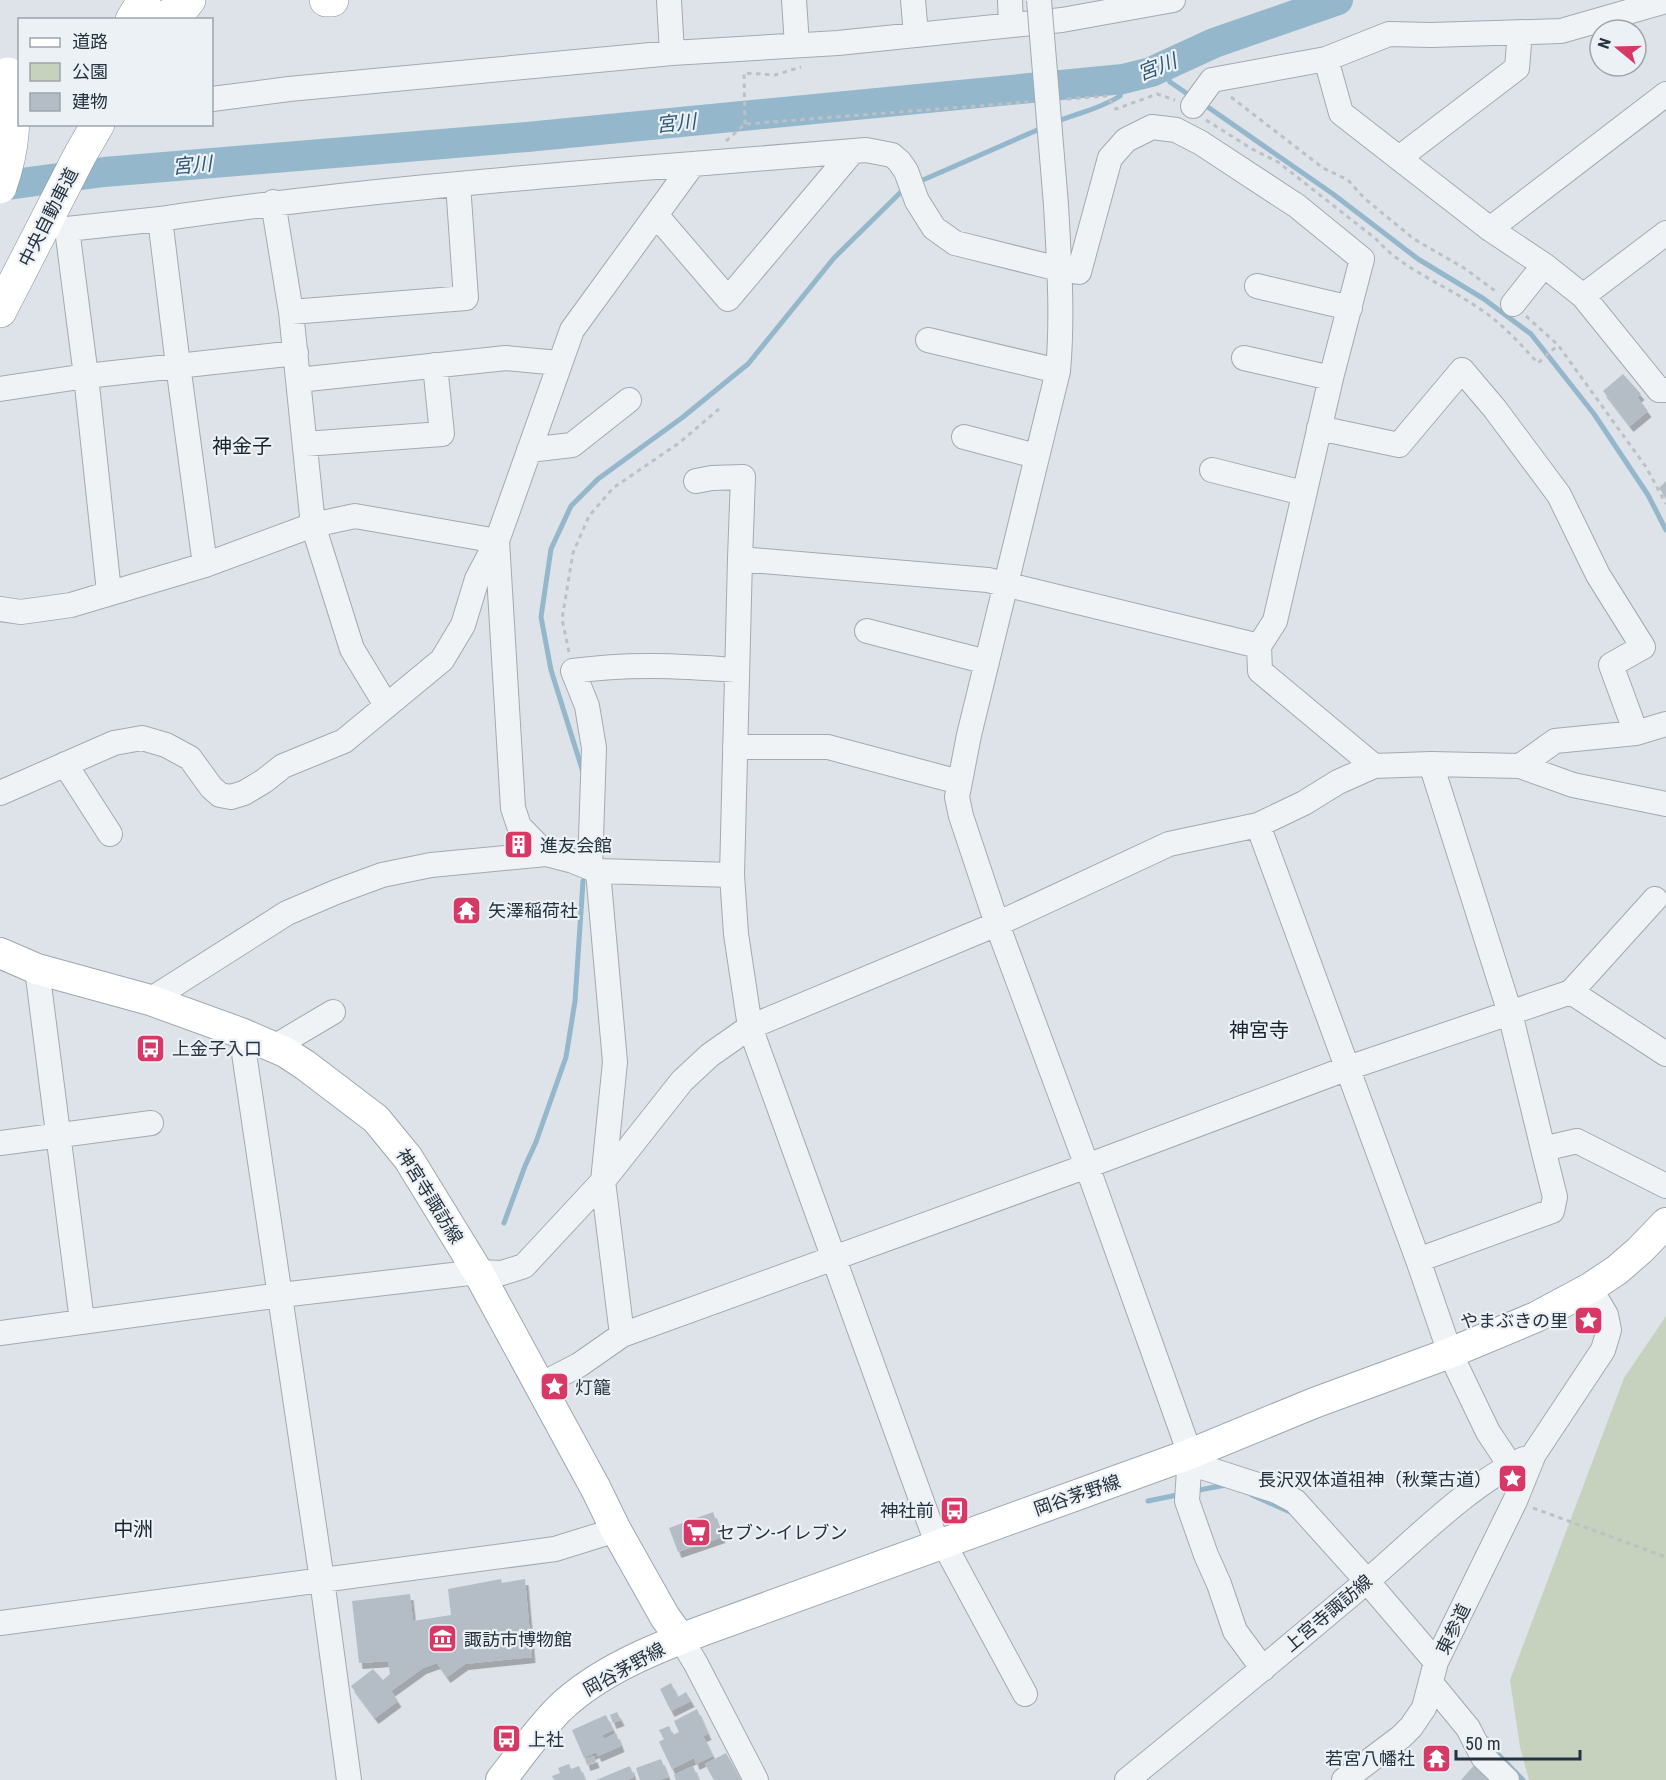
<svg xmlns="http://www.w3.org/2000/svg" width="1666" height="1780" font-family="'Roboto Condensed','Noto Sans JP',sans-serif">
  <defs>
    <filter id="shadow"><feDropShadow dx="3.5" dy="6" stdDeviation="0" flood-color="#0004"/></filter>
  </defs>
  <rect width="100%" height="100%" fill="#dde3e8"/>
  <!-- green -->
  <path fill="#c6d2bd" d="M 1666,1316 L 1666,1780 L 1529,1780 L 1520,1747 L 1510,1680 L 1624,1378 Z"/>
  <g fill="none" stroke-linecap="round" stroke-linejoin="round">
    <!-- stream -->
    <path stroke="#95b7cb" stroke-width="5" d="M 1164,67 L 1170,82 L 1192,97
      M 1202,103 L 1333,194 L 1418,259 L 1484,299 L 1531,334 L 1594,414 L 1648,495 L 1666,530
      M 1056,122 C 1078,113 1100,109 1120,96 L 1123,79
      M 916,183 L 1042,128
      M 583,772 L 551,670 L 541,617 L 551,549 L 571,506 L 598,479 L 683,417 L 748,364 L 834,258 L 905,188
      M 504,1223 L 525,1166 L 536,1142 L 566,1057 L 575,1001 L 583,881
      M 1194,1491 L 1226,1485
      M 1252,1495 L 1290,1512
      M 1148,1501 L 1182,1494
      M 1487,1739 L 1492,1748 L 1523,1780"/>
    <!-- river -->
    <path stroke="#95b7cb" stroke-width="30" d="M 0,186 L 104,172 L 527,137 L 1123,79 L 1151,72 L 1214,43 L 1338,0"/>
  </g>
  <!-- building -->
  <path fill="#b4bdc5" filter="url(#shadow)" d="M 1623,374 L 1641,394 L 1626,407 L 1638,398 L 1648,411 L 1630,426 L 1603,391 Z
    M 1666,481 L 1666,498 L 1659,488 Z
    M 511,837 L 525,837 L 526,852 L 512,852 Z
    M 713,1512 L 722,1537 L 678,1552 L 669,1528 Z
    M 501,1579 L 502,1583 L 525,1579 L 532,1657 L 465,1664 L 447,1677 L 437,1663 L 423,1668 L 391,1691 L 398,1701 L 375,1718 L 351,1686 L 373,1669 L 383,1680 L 390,1674 L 388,1661 L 359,1663 L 352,1601 L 410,1594 L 413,1621 L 451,1615 L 448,1589 Z
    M 671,1683 L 678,1697 L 686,1692 L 691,1701 L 671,1711 L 660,1689 Z
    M 697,1709 L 708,1734 L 703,1736 L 713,1756 L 696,1764 L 694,1758 L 672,1769 L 659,1742 L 664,1739 L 659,1730 L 669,1726 L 673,1735 L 679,1732 L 674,1721 Z
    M 617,1712 L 621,1720 L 613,1723 L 610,1715 Z
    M 606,1715 L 613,1730 L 602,1735 L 604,1739 L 616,1733 L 621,1746 L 598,1756 L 596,1752 L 584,1758 L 572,1730 Z
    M 726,1753 L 741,1780 L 714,1780 L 705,1764 Z
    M 594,1756 L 596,1762 L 587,1765 L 585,1759 Z
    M 661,1759 L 668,1777 L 659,1780 L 640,1780 L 636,1768 Z
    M 1477,1762 L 1492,1775 L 1488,1780 L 1461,1780 Z
    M 569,1764 L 571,1769 L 579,1766 L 585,1780 L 554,1780 L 552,1776 L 560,1773 L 558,1768 Z
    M 630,1766 L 634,1777 L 627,1780 L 596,1780 Z
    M 693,1766 L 699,1780 L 676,1780 L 674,1775 Z"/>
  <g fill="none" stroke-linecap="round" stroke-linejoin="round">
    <defs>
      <path id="minor" d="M 669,0 L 672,53
        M 794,0 L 797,45
        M 913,0 L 916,35
        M 1010,0 L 1011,25
        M 1666,1 L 1561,31 L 1431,35 L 1389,34 L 1326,59 L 1341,113 L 1490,229 L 1544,265 L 1583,296 L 1659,390 L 1666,390
        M 212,99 L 289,89 L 672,53 L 838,43 L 1062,20 L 1173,0
        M 1193,106 L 1212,80 L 1326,59
        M 1399,158 L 1517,68 L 1520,32
        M 273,202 L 291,312 L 298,380 L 506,358 L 559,363
        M 1056,205 C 1059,260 1063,316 1058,371 L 969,735 L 957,797 L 961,816 L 997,924 L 1087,1166 L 1190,1454 L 1187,1501 L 1206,1555 L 1219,1584 L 1235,1631 L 1263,1669
        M 656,215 L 728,299 L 853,151
        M 160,219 L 67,229 L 86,376 L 296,353
        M 1490,229 L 1666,94
        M 1257,286 L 1350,308
        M 1583,296 L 1666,233
        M 1513,304 L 1544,265
        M 291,312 L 466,298 L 458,184
        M 928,340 L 1058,371
        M 1244,358 L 1331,378
        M 298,380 L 313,525 L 355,516 L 497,541
        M 0,389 L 86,376 L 109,592
        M 1319,428 L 1399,445 L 1462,370 L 1495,409 L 1559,495 L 1598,575 L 1643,647 L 1611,665 L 1636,733
        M 964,437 L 1036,456
        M 305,444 L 442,434 L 435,365
        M 529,450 L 572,445 L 629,400
        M 1212,470 L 1303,493
        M 696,481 L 712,478 L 743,477 L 740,559
        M 497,541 L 513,808 L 519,826 L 546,854
        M 205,565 L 178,365 L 160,219 C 337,193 515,178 693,164
        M 0,609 L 21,612 L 71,605 L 205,565 L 313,525 L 352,649 L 386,705
        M 867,631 L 987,662
        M 735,747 L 828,747 L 959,782
        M 65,764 L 110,834
        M 1431,764 L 1510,1013 L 1543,1149 L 1577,1141 L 1666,1186
        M 1520,766 L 1555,741 L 1636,733 L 1666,724
        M 0,793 L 114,743 L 142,738 L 166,745 L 190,758 L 211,787 L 220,795 L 231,797 L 244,793 L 264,781 L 283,766 L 344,741 L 442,660 L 463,625 L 477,579 L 497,541 L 572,330 L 693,164 L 866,150 L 892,155 L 899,161 L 906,171 L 917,201 L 934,228 L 955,243 L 1059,269 L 1079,272 L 1110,158 L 1126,140 L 1152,127 L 1176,130 L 1201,143 L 1297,206 L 1362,259 L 1331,378 L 1275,621 L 1259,646 L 1260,671 L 1374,766
        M 1258,825 L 1418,1260 L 1450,1353 L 1488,1432 L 1510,1465
        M 590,868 L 594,748 L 587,706 L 573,671 C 631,663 679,666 736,670
        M 598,871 L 615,1062 L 603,1181 L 622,1335
        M 37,969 L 82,1321
        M 1571,992 L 1655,899
        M 150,1000 L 287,913 L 336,892 L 382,875 L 431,865 L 546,854 L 573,861 L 598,871 L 732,875
        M 241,1033 L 322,1580 L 349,1780
        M 274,1047 L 333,1012
        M 0,1143 L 151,1123
        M 1418,1260 L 1552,1211 L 1555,1197 L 1543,1149
        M 0,1333 L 281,1295 L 478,1272 L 502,1273 L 524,1266 L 603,1181 L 682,1081 L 710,1055 L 750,1027 L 997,924 L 1169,844 L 1258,825 L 1304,803 L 1338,782 L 1374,766 L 1431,764 L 1520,766 L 1573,785 L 1666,804
        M 540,1385 L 579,1365 L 622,1335 L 1087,1166 L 1348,1068 L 1571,992 L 1666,1054
        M 1190,1454 L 1205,1468 L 1276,1491 L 1295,1501 L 1367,1581 L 1436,1662
        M 944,1544 L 1025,1694
        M 938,1546 L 750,1027 L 736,934 L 732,875 L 740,559 L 988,580 L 1259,646
        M 0,1623 L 555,1549 L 616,1530
        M 681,1639 L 696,1664 L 756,1780
        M 1431,1683 L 1468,1728 L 1483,1757 L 1507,1780
        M 1127,1780 C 1210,1713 1291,1645 1373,1576 C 1417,1538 1471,1483 1524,1459
        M 1344,1780 L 1401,1737 L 1411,1727 L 1424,1708 L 1436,1662 L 1515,1501 L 1534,1454 L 1603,1350 L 1609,1330 L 1606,1315 L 1590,1288"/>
      <path id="major" d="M 0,953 L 37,969 L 150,1000 L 241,1033 L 285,1052 L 305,1065 L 376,1119 L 408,1158 L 478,1272 L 596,1489 L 616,1530 L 665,1617 L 681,1639
        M 501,1780 C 520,1756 538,1730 560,1708 C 600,1670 656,1648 707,1629 L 1190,1454 L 1314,1403 L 1450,1353 L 1536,1317 L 1590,1288 L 1617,1270 L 1640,1250 L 1666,1223"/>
      <path id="highway" d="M 326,0 L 332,0
        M 132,20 L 144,0
        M 162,20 L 185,5 L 189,0
        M 0,311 L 80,155 L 98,124"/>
    </defs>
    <!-- minor casing -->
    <use href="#minor" stroke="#a2aab2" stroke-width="26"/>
    <!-- major casing -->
    <use href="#major" stroke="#9ba9b4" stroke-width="32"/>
    <!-- highway casing -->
    <use href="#highway" stroke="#83929f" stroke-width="34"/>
    <!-- path -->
    <path stroke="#bbc1c6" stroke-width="3" stroke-dasharray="4.5 4.5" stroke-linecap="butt" d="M 1231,97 L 1323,168 L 1348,180 L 1364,198 L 1414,239 L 1464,268 L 1498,293
      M 1067,99 L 1107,96 L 1116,109 L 1157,94 L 1175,100
      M 1206,120 L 1252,149 L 1278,162 L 1376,239 C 1403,270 1446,285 1480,309 C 1503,324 1520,344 1538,363 L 1558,345
      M 745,124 L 744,73 L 775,75 L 801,67
      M 726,141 L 745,124 L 1028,102
      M 1526,316 L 1558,345 L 1646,467 L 1666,504
      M 569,652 L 562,619 L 573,553 L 589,516 L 613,488 L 679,443 L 719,409
      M 1533,1508 L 1666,1557"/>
    <!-- minor -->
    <use href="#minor" stroke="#f0f3f6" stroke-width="24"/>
    <!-- major -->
    <use href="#major" stroke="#fff" stroke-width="30"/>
    <!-- highway -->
    <use href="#highway" stroke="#fff" stroke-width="33"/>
    <defs>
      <path id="minor-bridge" d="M 1039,0 L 1056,205"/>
      <path id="highway-bridge" d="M 0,187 C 14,147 16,116 8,74"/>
    </defs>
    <!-- minor-bridge casing -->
    <use href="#minor-bridge" stroke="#a2aab2" stroke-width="26" stroke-linecap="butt"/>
    <!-- highway-bridge casing -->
    <use href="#highway-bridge" stroke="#83929f" stroke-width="34" stroke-linecap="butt"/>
    <!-- minor-bridge -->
    <use href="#minor-bridge" stroke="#f0f3f6" stroke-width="24"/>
    <!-- highway-bridge -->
    <use href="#highway-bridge" stroke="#fff" stroke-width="33"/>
  </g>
  <!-- icons -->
  <defs>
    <symbol id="building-square" viewBox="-11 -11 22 22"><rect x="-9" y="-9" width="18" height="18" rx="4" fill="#d73866" stroke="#ecf1f5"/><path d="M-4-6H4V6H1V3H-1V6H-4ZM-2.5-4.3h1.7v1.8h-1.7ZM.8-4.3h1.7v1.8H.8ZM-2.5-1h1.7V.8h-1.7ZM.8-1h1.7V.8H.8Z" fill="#fff"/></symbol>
    <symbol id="temple-square" viewBox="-11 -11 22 22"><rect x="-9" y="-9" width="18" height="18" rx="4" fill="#d73866" stroke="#ecf1f5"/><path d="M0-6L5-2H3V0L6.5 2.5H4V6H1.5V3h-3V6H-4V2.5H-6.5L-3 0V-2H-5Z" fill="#fff"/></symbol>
    <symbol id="bus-square" viewBox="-11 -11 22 22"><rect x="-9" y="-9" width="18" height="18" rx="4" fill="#d73866" stroke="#ecf1f5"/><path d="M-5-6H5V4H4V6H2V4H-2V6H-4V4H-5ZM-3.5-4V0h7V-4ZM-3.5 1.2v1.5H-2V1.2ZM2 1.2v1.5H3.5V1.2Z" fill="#fff"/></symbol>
    <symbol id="sight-square" viewBox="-11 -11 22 22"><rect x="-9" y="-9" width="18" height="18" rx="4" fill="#d73866" stroke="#ecf1f5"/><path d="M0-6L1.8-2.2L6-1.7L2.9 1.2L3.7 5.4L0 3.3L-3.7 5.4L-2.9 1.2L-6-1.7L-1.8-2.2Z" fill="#fff"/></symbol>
    <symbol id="supermarket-square" viewBox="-11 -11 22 22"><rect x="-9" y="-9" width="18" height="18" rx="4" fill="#d73866" stroke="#ecf1f5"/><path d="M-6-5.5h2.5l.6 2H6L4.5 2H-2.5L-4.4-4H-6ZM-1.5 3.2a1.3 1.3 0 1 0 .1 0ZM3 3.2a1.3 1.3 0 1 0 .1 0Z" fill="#fff"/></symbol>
    <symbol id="museum-square" viewBox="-11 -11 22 22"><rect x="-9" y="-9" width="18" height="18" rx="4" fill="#d73866" stroke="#ecf1f5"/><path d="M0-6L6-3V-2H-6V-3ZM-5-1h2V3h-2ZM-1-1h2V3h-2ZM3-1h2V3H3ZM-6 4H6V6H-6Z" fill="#fff"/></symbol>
  </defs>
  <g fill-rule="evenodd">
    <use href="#building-square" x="502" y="828" width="33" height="33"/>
    <use href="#temple-square" x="450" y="894" width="33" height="33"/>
    <use href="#bus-square" x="134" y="1032" width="33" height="33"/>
    <use href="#sight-square" x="1572" y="1304" width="33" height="33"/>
    <use href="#sight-square" x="538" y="1370" width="33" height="33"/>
    <use href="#sight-square" x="1496" y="1462" width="33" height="33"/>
    <use href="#bus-square" x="938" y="1494" width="33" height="33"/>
    <use href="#supermarket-square" x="680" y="1516" width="33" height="33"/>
    <use href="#museum-square" x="426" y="1622" width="33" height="33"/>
    <use href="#bus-square" x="490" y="1722" width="33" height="33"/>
    <use href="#temple-square" x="1420" y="1742" width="33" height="33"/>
  </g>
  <g text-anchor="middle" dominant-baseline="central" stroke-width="4.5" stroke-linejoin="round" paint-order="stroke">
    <!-- street labels -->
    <g font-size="18" fill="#25323f" stroke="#ecf1f5">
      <text transform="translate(48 217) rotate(-63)">中央自動車道</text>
      <text transform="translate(430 1196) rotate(58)">神宮寺諏訪線</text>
      <text transform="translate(1077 1495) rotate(-19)">岡谷茅野線</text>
      <text transform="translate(1328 1613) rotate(-40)">上宮寺諏訪線</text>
      <text transform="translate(1453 1629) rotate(-64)">東参道</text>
      <text transform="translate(624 1669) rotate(-29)">岡谷茅野線</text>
    </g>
    <!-- poi labels -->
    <g font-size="18" fill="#25323f" stroke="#ecf1f5" text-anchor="start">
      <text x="540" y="845">進友会館</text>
      <text x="488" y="910">矢澤稲荷社</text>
      <text x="172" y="1048">上金子入口</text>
      <text x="1568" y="1320" text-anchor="end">やまぶきの里</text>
      <text x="575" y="1387">灯籠</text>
      <text x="1492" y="1479" text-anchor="end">長沢双体道祖神（秋葉古道）</text>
      <text x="934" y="1510" text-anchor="end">神社前</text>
      <text x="717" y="1532">セブン-イレブン</text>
      <text x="464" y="1639">諏訪市博物館</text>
      <text x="528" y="1739">上社</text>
      <text x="1415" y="1758" text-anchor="end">若宮八幡社</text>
    </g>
    <!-- water labels -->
    <g font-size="20" font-style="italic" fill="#2d5876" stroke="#ecf1f5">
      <text transform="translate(1157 67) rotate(-21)">宮川</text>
      <text transform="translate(676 123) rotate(-6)">宮川</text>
      <text transform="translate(192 165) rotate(-5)">宮川</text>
    </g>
    <!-- neighbourhood labels -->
    <g font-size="20" fill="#182330" stroke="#ecf1f5">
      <text x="242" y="446">神金子</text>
      <text x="1259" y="1030">神宮寺</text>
      <text x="133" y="1529">中洲</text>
    </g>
  </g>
  <!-- legend -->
  <rect x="18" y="18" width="195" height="108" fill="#ecf1f5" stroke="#9ca5ac" stroke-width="1.5"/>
  <rect x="30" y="38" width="30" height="9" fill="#ffffff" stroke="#9ca5ac" stroke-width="1.5"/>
  <text x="72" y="48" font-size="18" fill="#25323f">道路</text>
  <rect x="30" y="63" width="30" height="18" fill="#c6d2bd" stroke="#9ca5ac" stroke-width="1.5"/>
  <text x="72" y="78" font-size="18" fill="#25323f">公園</text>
  <rect x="30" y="93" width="30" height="18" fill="#b4bdc5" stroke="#9ca5ac" stroke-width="1.5"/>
  <text x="72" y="108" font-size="18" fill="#25323f">建物</text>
  <!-- north arrow -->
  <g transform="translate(1618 48) rotate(289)"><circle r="28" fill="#ecf1f5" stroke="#9ca5ac" stroke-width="1.5"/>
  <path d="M0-4.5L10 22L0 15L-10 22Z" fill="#d73866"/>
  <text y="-9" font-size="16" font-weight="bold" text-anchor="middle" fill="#25323f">N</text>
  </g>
  <!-- scale -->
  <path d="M1456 1750v9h124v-9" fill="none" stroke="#25323f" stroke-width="3"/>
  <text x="1465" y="1750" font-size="18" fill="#25323f" stroke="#ecf1f5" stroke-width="4.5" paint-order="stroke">50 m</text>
</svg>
